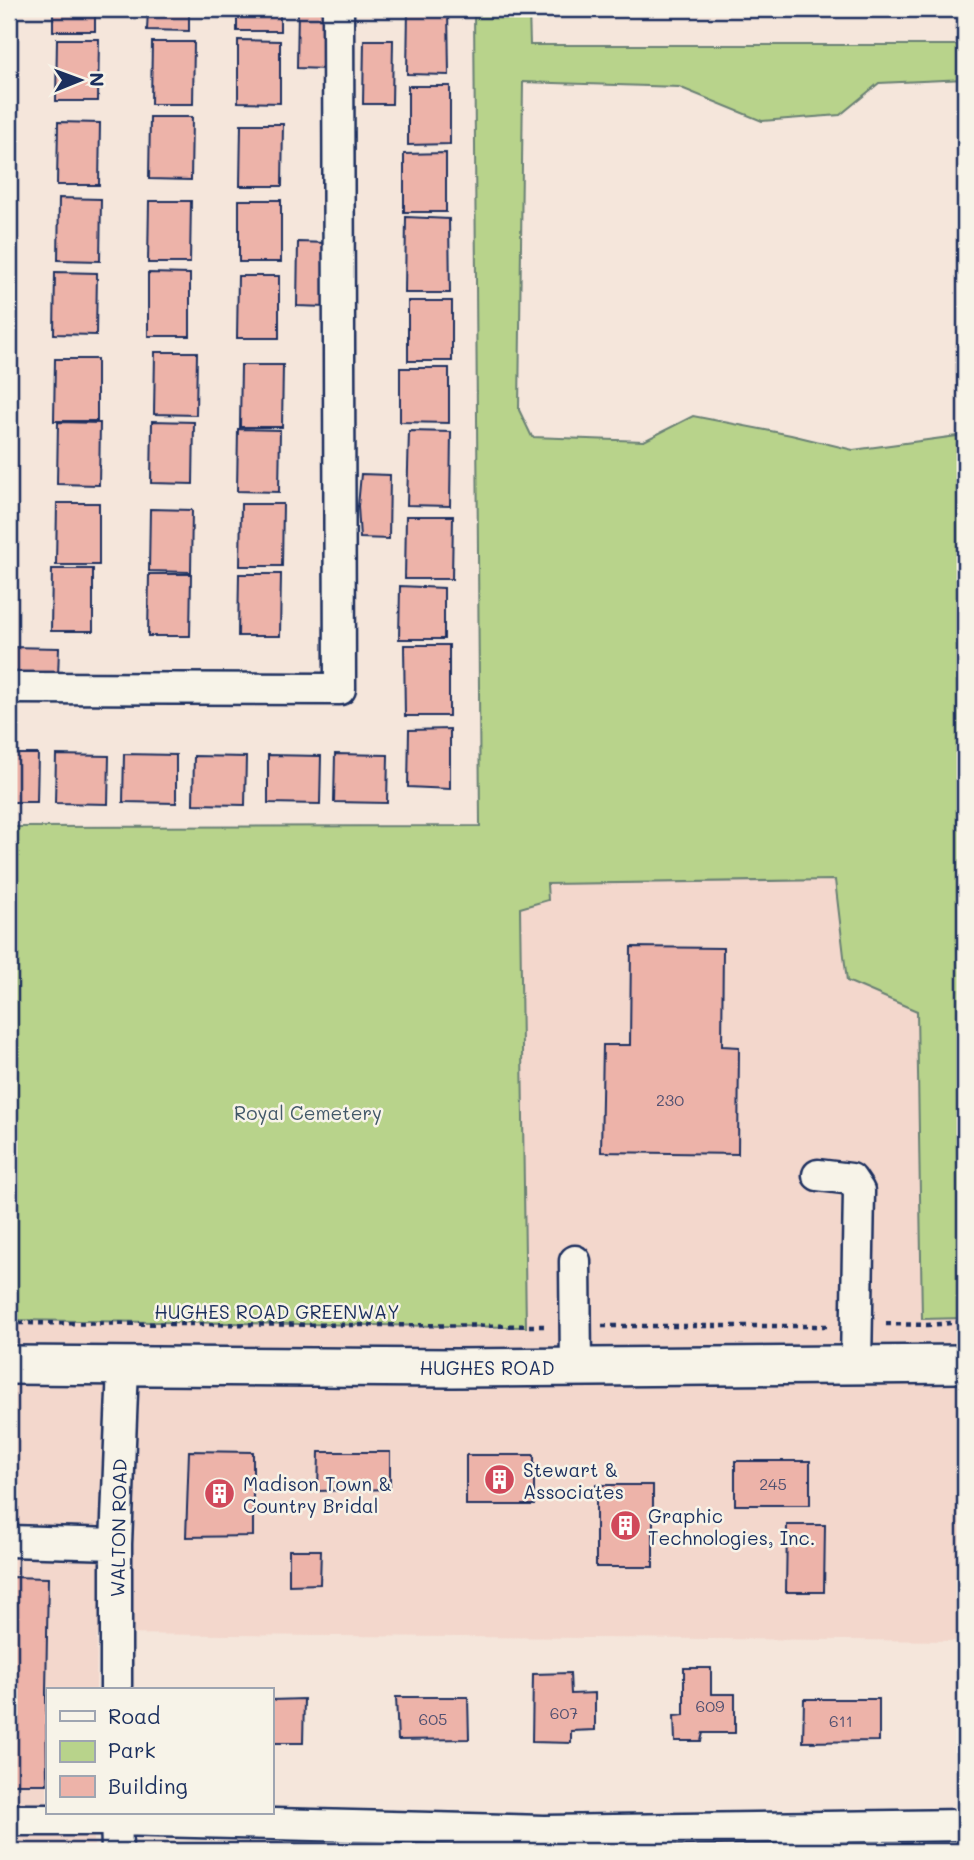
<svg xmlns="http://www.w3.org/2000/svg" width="974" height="1860" font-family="Mali,sans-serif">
  <rect width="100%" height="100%" fill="#f5e6db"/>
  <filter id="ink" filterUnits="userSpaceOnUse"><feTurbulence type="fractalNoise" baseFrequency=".0143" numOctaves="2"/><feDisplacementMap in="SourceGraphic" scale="14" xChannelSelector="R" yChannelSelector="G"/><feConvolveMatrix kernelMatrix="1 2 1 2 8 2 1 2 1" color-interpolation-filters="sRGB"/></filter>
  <g filter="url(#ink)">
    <!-- built -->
    <path fill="#f3d7cc" d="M 835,880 L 847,981 L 917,1011 L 922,1319 L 965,1318 L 965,1641 L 97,1634 L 96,1690 L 47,1690 L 47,1813 L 94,1813 L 94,1849 L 9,1850 L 9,1320 L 526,1327 L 520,908 L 547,884 Z"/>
    <!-- green -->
    <path fill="#b8d38b" stroke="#6a8174" stroke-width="2" d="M 474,9 L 529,9 L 530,45 L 965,45 L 965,79 L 879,83 L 840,115 L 762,121 L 679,87 L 523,82 L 519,410 L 532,437 L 644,441 L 693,416 L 791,435 L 853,450 L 965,435 L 965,1318 L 922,1319 L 917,1011 L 847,981 L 835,880 L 547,884 L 548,900 L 520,908 L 526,1327 L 9,1320 L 9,827 L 480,826 Z"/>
    <!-- building -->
    <path fill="#edb3a9" stroke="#1b2f5e" stroke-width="2" d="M 53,9 L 95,9 L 95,31 L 53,31 Z
      M 148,9 L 189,9 L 189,31 L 147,30 Z
      M 237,9 L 280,9 L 280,31 L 237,31 Z
      M 298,9 L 327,9 L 326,69 L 297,68 Z
      M 408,9 L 448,9 L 449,75 L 407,74 Z
      M 57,39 L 99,39 L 98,101 L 56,101 Z
      M 238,40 L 280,41 L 280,103 L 238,102 Z
      M 364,40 L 393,40 L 392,104 L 363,104 Z
      M 152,42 L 194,42 L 193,104 L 151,104 Z
      M 408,86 L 450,86 L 450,144 L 408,145 Z
      M 150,117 L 192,117 L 191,180 L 149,179 Z
      M 9,119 L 15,119 L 14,181 L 9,181 Z
      M 58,122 L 100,123 L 99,185 L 57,185 Z
      M 241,124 L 283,124 L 282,186 L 240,186 Z
      M 446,153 L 446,212 L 404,212 L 404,154 Z
      M 9,196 L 11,196 L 10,258 L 9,258 Z
      M 59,198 L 101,199 L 100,261 L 58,260 Z
      M 239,200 L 281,200 L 281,262 L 239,262 Z
      M 149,201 L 191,201 L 190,263 L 148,263 Z
      M 406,217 L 449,219 L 450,293 L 405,293 Z
      M 298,242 L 327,243 L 326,307 L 297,306 Z
      M 55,272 L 97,273 L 96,335 L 54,334 Z
      M 148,273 L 190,274 L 190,336 L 148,336 Z
      M 238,276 L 279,276 L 279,338 L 237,338 Z
      M 408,301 L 452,301 L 452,361 L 408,361 Z
      M 155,352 L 197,352 L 196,415 L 154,414 Z
      M 9,358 L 10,358 L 10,420 L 9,420 Z
      M 55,359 L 97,359 L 97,421 L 54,421 Z
      M 241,365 L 283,365 L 282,427 L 240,427 Z
      M 400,368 L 449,368 L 449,423 L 400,422 Z
      M 152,421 L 194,422 L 193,484 L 151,483 Z
      M 58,422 L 100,423 L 99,485 L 57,484 Z
      M 238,429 L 280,430 L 279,492 L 237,491 Z
      M 409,431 L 451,432 L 450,506 L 407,505 Z
      M 361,474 L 390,475 L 389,539 L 360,538 L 358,506 Z
      M 9,503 L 11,503 L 10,565 L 9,565 Z
      M 57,503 L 99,503 L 99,565 L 56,565 Z
      M 241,504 L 283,504 L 282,566 L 240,566 Z
      M 150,509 L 192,510 L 191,572 L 149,571 Z
      M 406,516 L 453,516 L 452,579 L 405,579 Z
      M 52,569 L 93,569 L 93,631 L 51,631 Z
      M 149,574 L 191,574 L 190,636 L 148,636 Z
      M 239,574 L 281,574 L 280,636 L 238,636 Z
      M 9,577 L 13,577 L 12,639 L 9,639 Z
      M 400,586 L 444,588 L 444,639 L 399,639 Z
      M 404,645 L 449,645 L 449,716 L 405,716 Z
      M 9,647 L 59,648 L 58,677 L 9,676 Z
      M 450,729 L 450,789 L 408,787 L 409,730 Z
      M 9,754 L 38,754 L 37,802 L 9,802 Z
      M 124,754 L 176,755 L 176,803 L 123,802 Z
      M 335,754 L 388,755 L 387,803 L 334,802 Z
      M 56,755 L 109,756 L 108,804 L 55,803 Z
      M 268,755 L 321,756 L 320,804 L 268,803 Z
      M 194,756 L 246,757 L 245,805 L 193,804 Z
      M 631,947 L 723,948 L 722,1046 L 739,1047 L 738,1154 L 601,1152 L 603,1045 L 630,1045 Z
      M 189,1451 L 253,1452 L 253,1536 L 186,1537 Z
      M 319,1452 L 390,1452 L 390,1489 L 318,1491 Z
      M 466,1455 L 534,1455 L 534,1505 L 466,1505 Z
      M 735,1461 L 810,1461 L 810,1505 L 735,1505 Z
      M 596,1485 L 653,1485 L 653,1567 L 596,1567 Z
      M 787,1525 L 825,1525 L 824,1592 L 786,1592 Z
      M 289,1550 L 321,1550 L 320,1584 L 289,1585 Z
      M 9,1577 L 48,1578 L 46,1693 L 47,1784 L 9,1784 Z
      M 684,1668 L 711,1668 L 711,1694 L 735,1694 L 735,1733 L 703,1733 L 701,1741 L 675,1741 L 674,1716 L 684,1715 Z
      M 570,1673 L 571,1694 L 595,1693 L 595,1730 L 571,1731 L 571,1743 L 532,1742 L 533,1674 Z
      M 396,1697 L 468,1697 L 469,1739 L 398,1740 Z
      M 304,1699 L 303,1743 L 271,1743 L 271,1700 Z
      M 804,1699 L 879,1699 L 879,1741 L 803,1742 Z"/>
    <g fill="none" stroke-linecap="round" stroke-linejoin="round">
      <defs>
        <path id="minor" d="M 9,688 L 340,689 L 338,9
          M 818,1175 L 851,1179 L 859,1191 L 856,1365
          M 575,1261 L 576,1367
          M 9,1541 L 116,1544
          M 116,1690 L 116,1544 L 123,1367
          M 116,1813 L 117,1851
          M 9,1820 L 116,1820 L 544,1831 L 965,1825"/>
        <path id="major" d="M 9,1365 L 453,1368 L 965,1364"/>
      </defs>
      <!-- minor casing -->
      <use href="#minor" stroke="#1b2f5e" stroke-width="35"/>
      <!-- major casing -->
      <use href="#major" stroke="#1b2f5e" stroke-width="42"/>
      <!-- path -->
      <path stroke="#1b2f5e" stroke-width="4.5" stroke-dasharray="5 5" stroke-linecap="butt" d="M 9,1323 L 548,1326
        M 886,1324 L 927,1325 L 965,1322
        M 602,1326 L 828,1326"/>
      <!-- minor -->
      <use href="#minor" stroke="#f7f3e8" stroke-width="30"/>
      <!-- major -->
      <use href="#major" stroke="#f7f3e8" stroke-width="37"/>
    </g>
  </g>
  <!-- icons -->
  <defs>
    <symbol id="building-disc" viewBox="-11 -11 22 22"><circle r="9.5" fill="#d1495b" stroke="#f7f3e8"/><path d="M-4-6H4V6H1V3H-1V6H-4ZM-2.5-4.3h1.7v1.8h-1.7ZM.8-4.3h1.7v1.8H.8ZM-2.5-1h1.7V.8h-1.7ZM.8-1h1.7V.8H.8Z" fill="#fff"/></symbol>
  </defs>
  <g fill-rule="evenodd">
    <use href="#building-disc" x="482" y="1462" width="35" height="35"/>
    <use href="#building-disc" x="202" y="1476" width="35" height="35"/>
    <use href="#building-disc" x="608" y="1508" width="35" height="35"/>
  </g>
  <g text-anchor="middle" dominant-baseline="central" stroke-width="5" stroke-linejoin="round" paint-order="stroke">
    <!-- number labels -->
    <g font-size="16" fill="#505071">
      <text x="670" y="1099">230</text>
      <text x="773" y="1483">245</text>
      <text x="710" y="1705">609</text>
      <text x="564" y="1712">607</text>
      <text x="433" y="1718">605</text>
      <text x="841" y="1720">611</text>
    </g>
    <!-- park labels -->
    <g font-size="19" fill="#425869" stroke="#f7f3e8">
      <text x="308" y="1112">Royal Cemetery</text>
    </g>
    <!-- street labels -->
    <g font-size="19" fill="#1b2f5e" stroke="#f7f3e8">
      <text x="277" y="1311">HUGHES ROAD GREENWAY</text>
      <text x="487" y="1367">HUGHES ROAD</text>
      <text transform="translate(118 1528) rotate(-89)">WALTON ROAD</text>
    </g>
    <!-- poi labels -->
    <g font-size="19" fill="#1b2f5e" stroke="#f7f3e8" text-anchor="start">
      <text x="523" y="1469">Stewart &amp;<tspan x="523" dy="22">Associates</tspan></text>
      <text x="243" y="1483">Madison Town &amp;<tspan x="243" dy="22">Country Bridal</tspan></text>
      <text x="648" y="1515">Graphic<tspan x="648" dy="22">Technologies, Inc.</tspan></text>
    </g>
  </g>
  <!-- margin -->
  <rect width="974" height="1860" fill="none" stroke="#f7f3e8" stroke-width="35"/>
  <rect x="18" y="18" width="939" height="1825" fill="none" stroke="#1b2f5e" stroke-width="2.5" filter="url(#ink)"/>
  <!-- legend -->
  <rect x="46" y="1688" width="228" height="126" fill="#f7f3e8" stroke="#9fa5b1" stroke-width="2"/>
  <rect x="60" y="1711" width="35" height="10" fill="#f7f3e8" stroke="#9fa5b1" stroke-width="2"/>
  <text x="108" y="1724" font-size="21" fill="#1b2f5e">Road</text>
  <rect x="60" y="1741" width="35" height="21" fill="#b8d38b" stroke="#9fa5b1" stroke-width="2"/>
  <text x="108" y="1758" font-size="21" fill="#1b2f5e">Park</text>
  <rect x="60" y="1776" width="35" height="21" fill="#edb3a9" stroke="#9fa5b1" stroke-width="2"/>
  <text x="108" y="1794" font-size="21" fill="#1b2f5e">Building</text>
  <!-- north arrow -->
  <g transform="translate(80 80) rotate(89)" stroke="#f7f3e8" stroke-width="5" paint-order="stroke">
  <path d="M0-5L12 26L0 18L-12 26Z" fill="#1b2f5e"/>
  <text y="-10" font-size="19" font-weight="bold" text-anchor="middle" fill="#1b2f5e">N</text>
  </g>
</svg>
